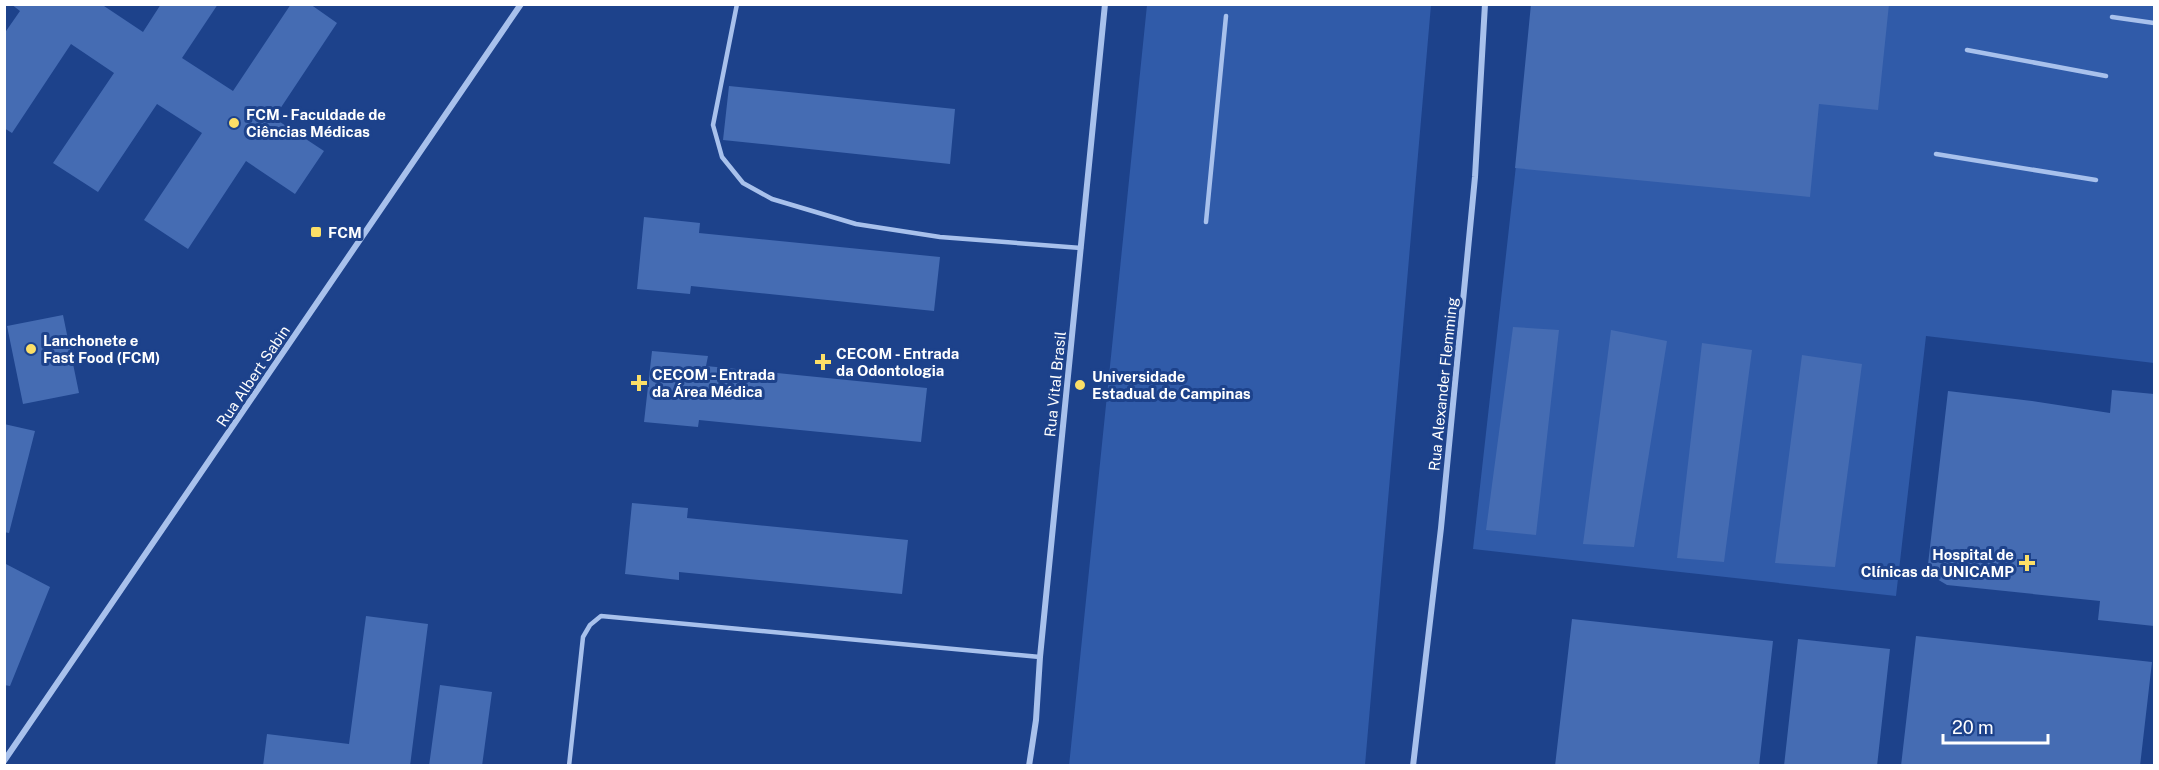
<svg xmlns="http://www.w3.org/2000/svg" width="2159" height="770" font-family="'Public Sans',sans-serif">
  <rect width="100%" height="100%" fill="#1d428b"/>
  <!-- green -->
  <path fill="#305ba9" d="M 1147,5 L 1431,5 L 1365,765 L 1069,766 Z
    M 1534,5 L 2154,5 L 2154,363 L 1926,336 L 1896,596 L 1473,549 Z"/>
  <!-- building -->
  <path fill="#456cb3" d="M 11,4 L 101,4 L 143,32 L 161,4 L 218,4 L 182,58 L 233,91 L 291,4 L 310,4 L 337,23 L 274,118 L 324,151 L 295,194 L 246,161 L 188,249 L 144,220 L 202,133 L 157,104 L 98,192 L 53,163 L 114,73 L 71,44 L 12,133 L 4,128 L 4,34 L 20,11 Z
    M 1531,4 L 1889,4 L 1878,110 L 1819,104 L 1810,197 L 1515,168 Z
    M 729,86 L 955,109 L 950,164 L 723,140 Z
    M 644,217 L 700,223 L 699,233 L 940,257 L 934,311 L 691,286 L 690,294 L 637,289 Z
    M 63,315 L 79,393 L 23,404 L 7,326 Z
    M 1513,327 L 1559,330 L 1536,535 L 1486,530 Z
    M 1611,330 L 1667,341 L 1634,547 L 1583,544 Z
    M 1702,343 L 1752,350 L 1724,562 L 1677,558 Z
    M 652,351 L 708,356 L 706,366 L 927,388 L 921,442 L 699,420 L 698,427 L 644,422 Z
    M 1802,355 L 1862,364 L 1835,567 L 1775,563 Z
    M 2112,390 L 2154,394 L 2154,626 L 2098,620 L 2100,601 L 1947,585 L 1927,573 L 1948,391 L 2032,401 L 2110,413 Z
    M 4,424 L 35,431 L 9,533 L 4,532 Z
    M 632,503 L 688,508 L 687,518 L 908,540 L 902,594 L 679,572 L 679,580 L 625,574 Z
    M 4,563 L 50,587 L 10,686 L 4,685 Z
    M 366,616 L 428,624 L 410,766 L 263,766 L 267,734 L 349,744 Z
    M 1572,619 L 1773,641 L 1759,766 L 1555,766 Z
    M 1916,636 L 2152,662 L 2140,766 L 1901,766 Z
    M 1798,639 L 1890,649 L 1877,766 L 1784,766 Z
    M 440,685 L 492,692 L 482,766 L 429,766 Z"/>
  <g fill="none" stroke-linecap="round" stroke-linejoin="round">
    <!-- service -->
    <path stroke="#a8c1ec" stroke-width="4.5" d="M 737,4 L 713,125 L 722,157 L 743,183 L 772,199 L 856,224 L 940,237 L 1081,248
      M 2112,17 L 2154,23
      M 1967,50 L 2106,76
      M 1936,154 L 2096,180
      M 1206,222 L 1226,16
      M 569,766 L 583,637 L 590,625 L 601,616 L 1040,657"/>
    <!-- minor -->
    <path stroke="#a8c1ec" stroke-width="6" d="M 4,761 L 521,4
      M 1029,766 L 1036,720 L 1040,657 L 1105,4
      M 1413,766 L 1441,528 L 1475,177 L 1485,4"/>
  </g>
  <!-- markers -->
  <g fill="#fcdf67" stroke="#1d428b" stroke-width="2">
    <circle cx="234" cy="123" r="6"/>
    <rect x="310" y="226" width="12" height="12" rx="3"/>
    <circle cx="31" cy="349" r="6"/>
    <path d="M820 353h6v6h6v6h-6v6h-6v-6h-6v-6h6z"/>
    <path d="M636 374h6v6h6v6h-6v6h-6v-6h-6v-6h6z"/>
    <circle cx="1080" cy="385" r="6"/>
    <path d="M2024 554h6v6h6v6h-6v6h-6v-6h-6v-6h6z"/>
  </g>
  <g text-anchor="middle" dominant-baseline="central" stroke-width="6" stroke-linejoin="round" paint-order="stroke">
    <!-- poi labels -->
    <g font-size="15" font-weight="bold" fill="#fff" stroke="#1d428b" text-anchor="start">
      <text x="246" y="114">FCM - Faculdade de<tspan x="246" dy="17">Ciências Médicas</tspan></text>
      <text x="328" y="232">FCM</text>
      <text x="43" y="340">Lanchonete e<tspan x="43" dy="17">Fast Food (FCM)</tspan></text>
      <text x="836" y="353">CECOM - Entrada<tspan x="836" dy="17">da Odontologia</tspan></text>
      <text x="652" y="374">CECOM - Entrada<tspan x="652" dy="17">da Área Médica</tspan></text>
      <text x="1092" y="376">Universidade<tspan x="1092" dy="17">Estadual de Campinas</tspan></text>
      <text x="2014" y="554" text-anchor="end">Hospital de<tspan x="2014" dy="17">Clínicas da UNICAMP</tspan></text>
    </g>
    <!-- street labels -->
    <g font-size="15" fill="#fff" stroke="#1d428b">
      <text transform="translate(253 376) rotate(-56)">Rua Albert Sabin</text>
      <text transform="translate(1055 384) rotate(-84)">Rua Vital Brasil</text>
      <text transform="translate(1443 384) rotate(-84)">Rua Alexander Flemming</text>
    </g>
  </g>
  <!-- border -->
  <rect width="2159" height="770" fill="none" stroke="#ffffff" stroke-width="12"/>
  <!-- scale -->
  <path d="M1943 734v9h105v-9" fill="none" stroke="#ffffff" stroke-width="3"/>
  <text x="1952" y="734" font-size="18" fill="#ffffff" stroke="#1d428b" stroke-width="4.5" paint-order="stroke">20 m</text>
</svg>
